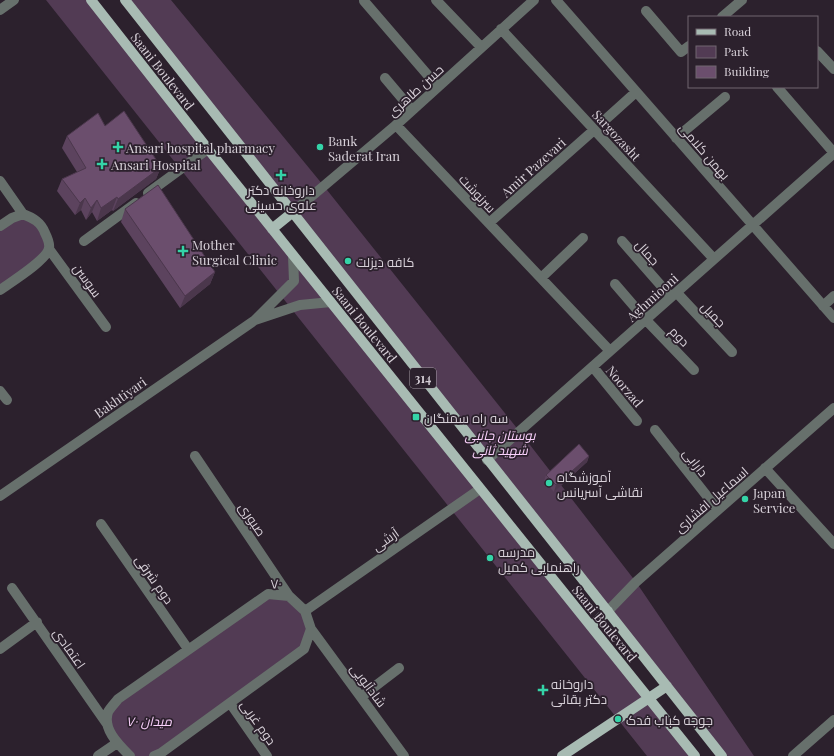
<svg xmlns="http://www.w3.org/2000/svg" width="834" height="756" font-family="'Playfair Display',Cairo,serif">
  <rect width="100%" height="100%" fill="#2c212d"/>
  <!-- green -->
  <path fill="#523b54" d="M 46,0 L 91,0 L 695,756 L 647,756 Z
    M 125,0 L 171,0 L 323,185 L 520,432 L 636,582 L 754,756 L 722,756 Z
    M 12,218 L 34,218 L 49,249 L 0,290 L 0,226 Z
    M 268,594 L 289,596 L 311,629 L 304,649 L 154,756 L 130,756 L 117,743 L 108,712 Z"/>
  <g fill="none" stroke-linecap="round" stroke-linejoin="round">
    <!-- minor -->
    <path stroke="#67706c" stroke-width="10" d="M 436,0 L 481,47
      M 556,0 L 834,318
      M 364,1 L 438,87
      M 0,10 L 14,0
      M 646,11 L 681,52 L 689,46
      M 722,17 L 742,0
      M 501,29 L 714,259
      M 817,51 L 834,69
      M 385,78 L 412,110
      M 777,87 L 834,153
      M 606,119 L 636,92
      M 396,125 L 610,351
      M 676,138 L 725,97
      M 0,181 L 23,214
      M 148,193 L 208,149
      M 293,212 L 396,125 L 534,0
      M 489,223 L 594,130
      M 0,226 L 12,218 L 23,214 C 33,218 41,222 45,233 C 47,237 50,243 49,248 C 47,260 11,282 0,290
      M 84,241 L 136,203
      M 622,241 L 671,297
      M 49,249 L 106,327
      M 293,256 L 294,281 L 255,320 L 300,305 L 331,302
      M 541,278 L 583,238
      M 615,284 L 646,320 L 694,370
      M 677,293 L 732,352
      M 823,306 L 834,296
      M 593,367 L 637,421
      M 0,391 L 7,400
      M 655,430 L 718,510
      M 195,456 L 289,596
      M 487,460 L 834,153
      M 765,468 L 834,544
      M 0,496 L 255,320
      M 101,524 L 188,649
      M 12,588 L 107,724
      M 305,611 L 480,489
      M 608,611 L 636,582 L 834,408
      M 311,629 L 404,756
      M 0,649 L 37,622
      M 361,697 L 399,668
      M 230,703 L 267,756
      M 98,756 L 117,743
      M 130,756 C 119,745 102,729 108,712 C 110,708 115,703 118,699 L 268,594 L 289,596 L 305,611 L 311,629 L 304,649 L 161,753 L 154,756
      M 793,756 L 834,720"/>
    <!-- major -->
    <path stroke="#a8bbb3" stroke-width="10" d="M 91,0 L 208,149 L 695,756
      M 125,0 L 722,756
      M 272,229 L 293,212
      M 591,626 L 608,611
      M 562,756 L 667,686"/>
  </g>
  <!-- wall -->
  <path fill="#5c435e" d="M 105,126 L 161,167 L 156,179 L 113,211 L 112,210 L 97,221 L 92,212 L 86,220 L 81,210 L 75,215 L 57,191 L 62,179 L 77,172 L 62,148 L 67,136 Z
    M 125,209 L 215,272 L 210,284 L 180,308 L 121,222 Z
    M 589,456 L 587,462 L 554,492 L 544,481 L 546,475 Z"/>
  <!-- shaded-wall -->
  <path fill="#4b374c" d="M 161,167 L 156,179 L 113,211 L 118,199 Z
    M 117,197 L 112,210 L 97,221 L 101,208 Z
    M 85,198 L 81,210 L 75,215 L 80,203 Z
    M 97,200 L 92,212 L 86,220 L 91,208 Z
    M 215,272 L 210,284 L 180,308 L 185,296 Z
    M 589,456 L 587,462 L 554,492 L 556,485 Z"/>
  <!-- building -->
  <path fill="#6b4e6d" stroke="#4b374c" d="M 124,111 L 161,167 L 118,199 L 117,197 L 101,208 L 97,200 L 91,208 L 85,198 L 80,203 L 62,179 L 86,168 L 67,136 L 98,113 L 105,126 Z
    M 158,185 L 215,272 L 185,296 L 125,209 Z
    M 579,444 L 589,456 L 556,485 L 546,475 Z"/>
  <!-- markers -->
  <g fill="#34d4a8" stroke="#2c212d" stroke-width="1.5">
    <path d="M116 141h4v4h4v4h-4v4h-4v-4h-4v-4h4z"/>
    <circle cx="320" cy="147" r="4"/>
    <path d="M100 158h4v4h4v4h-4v4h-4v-4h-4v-4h4z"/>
    <path d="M279 169h4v4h4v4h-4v4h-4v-4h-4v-4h4z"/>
    <path d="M181 245h4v4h4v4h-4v4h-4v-4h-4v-4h4z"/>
    <circle cx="348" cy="261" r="4"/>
    <rect x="412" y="413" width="8" height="8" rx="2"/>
    <circle cx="549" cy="483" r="4"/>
    <circle cx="745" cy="499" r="4"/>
    <circle cx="490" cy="558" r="4"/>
    <path d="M541 684h4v4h4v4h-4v4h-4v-4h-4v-4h4z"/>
    <circle cx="618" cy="719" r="4"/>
  </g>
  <g text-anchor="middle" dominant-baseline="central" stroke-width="3.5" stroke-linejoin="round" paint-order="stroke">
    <!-- shield labels -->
    <rect fill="#2c212d" stroke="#a49ca5" stroke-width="1" x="410" y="368" width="26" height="20" rx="3"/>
    <g font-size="12" font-weight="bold" fill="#d7d0d8">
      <text x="423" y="378">314</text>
    </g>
    <!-- street labels -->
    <g font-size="13" fill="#d7d0d8" stroke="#2c212d">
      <text transform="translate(163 71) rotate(52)">Saani Boulevard</text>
      <text transform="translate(415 90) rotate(-42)">حسن طاهری</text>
      <text transform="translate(617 135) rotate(47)">Sargozasht</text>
      <text transform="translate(705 151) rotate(49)">بهمن کلامی</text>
      <text transform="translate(533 167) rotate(-42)">Amir Pazevari</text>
      <text transform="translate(478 193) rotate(47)">سرنوشت</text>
      <text transform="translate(648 252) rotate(48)">جمال</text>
      <text transform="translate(88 280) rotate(54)">سوسن</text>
      <text transform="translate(652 297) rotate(-42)">Aghmiooni</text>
      <text transform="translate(714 314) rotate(47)">جمیل</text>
      <text transform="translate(365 324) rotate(51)">Saani Boulevard</text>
      <text transform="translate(680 336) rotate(46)">دوم</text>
      <text transform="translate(625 386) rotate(50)">Noorzad</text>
      <text transform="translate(120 397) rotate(-35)">Bakhtiyari</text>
      <text transform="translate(696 462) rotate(52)">دارابی</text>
      <text transform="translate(711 499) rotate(-41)">اسماعیل افشاری</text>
      <text transform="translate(253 519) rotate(56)">صبوری</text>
      <text transform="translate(385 539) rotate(-35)">آرشی</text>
      <text transform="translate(155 579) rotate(55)">دوم شرقی</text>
      <text transform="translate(276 583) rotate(-1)">۷۰</text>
      <text transform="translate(605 623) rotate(51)">Saani Boulevard</text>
      <text transform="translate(70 648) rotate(55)">اعتمادی</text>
      <text transform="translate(369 685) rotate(53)">شادآلویی</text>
      <text transform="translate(259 722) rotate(55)">دوم غربی</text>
    </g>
    <!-- poi labels -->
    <g font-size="13" fill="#d7d0d8" stroke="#2c212d" text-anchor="start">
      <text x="328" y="140">Bank<tspan x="328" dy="15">Saderat Iran</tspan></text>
      <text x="126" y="147">Ansari hospital pharmacy</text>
      <text x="111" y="164">Ansari Hospital</text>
      <text x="281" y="189" text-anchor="middle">داروخانه دکتر<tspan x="281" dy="15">علوی حسینی</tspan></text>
      <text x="192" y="244">Mother<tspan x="192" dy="15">Surgical Clinic</tspan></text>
      <text x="356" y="261">کافه دیزلت</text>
      <text x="424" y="417">سه راه سمنگان</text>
      <text x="557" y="476">آموزشگاه<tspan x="557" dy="15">نقاشی آسریانس</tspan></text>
      <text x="753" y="492">Japan<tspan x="753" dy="15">Service</tspan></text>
      <text x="498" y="551">مدرسه<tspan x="498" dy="15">راهنمایی کمیل</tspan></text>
      <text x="551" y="683">داروخانه<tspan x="551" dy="15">دکتر بقائی</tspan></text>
      <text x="626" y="719">جوجه کباب فدک</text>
    </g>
    <!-- park labels -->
    <g font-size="13" font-style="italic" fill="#fbd2fd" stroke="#2c212d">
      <text x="500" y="434">بوستان جانبی<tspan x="500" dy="15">شهید ثانی</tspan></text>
      <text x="149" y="720">میدان ۷۰</text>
    </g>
  </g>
  <!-- legend -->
  <rect x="688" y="16" width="130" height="72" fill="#2c212d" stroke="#706771"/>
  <rect x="696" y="29" width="20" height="6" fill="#a8bbb3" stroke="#706771"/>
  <text x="724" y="36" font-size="12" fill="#d7d0d8">Road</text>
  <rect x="696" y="46" width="20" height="12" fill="#523b54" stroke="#706771"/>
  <text x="724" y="56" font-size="12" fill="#d7d0d8">Park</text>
  <rect x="696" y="66" width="20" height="12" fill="#6b4e6d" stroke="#706771"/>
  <text x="724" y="76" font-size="12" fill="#d7d0d8">Building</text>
</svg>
